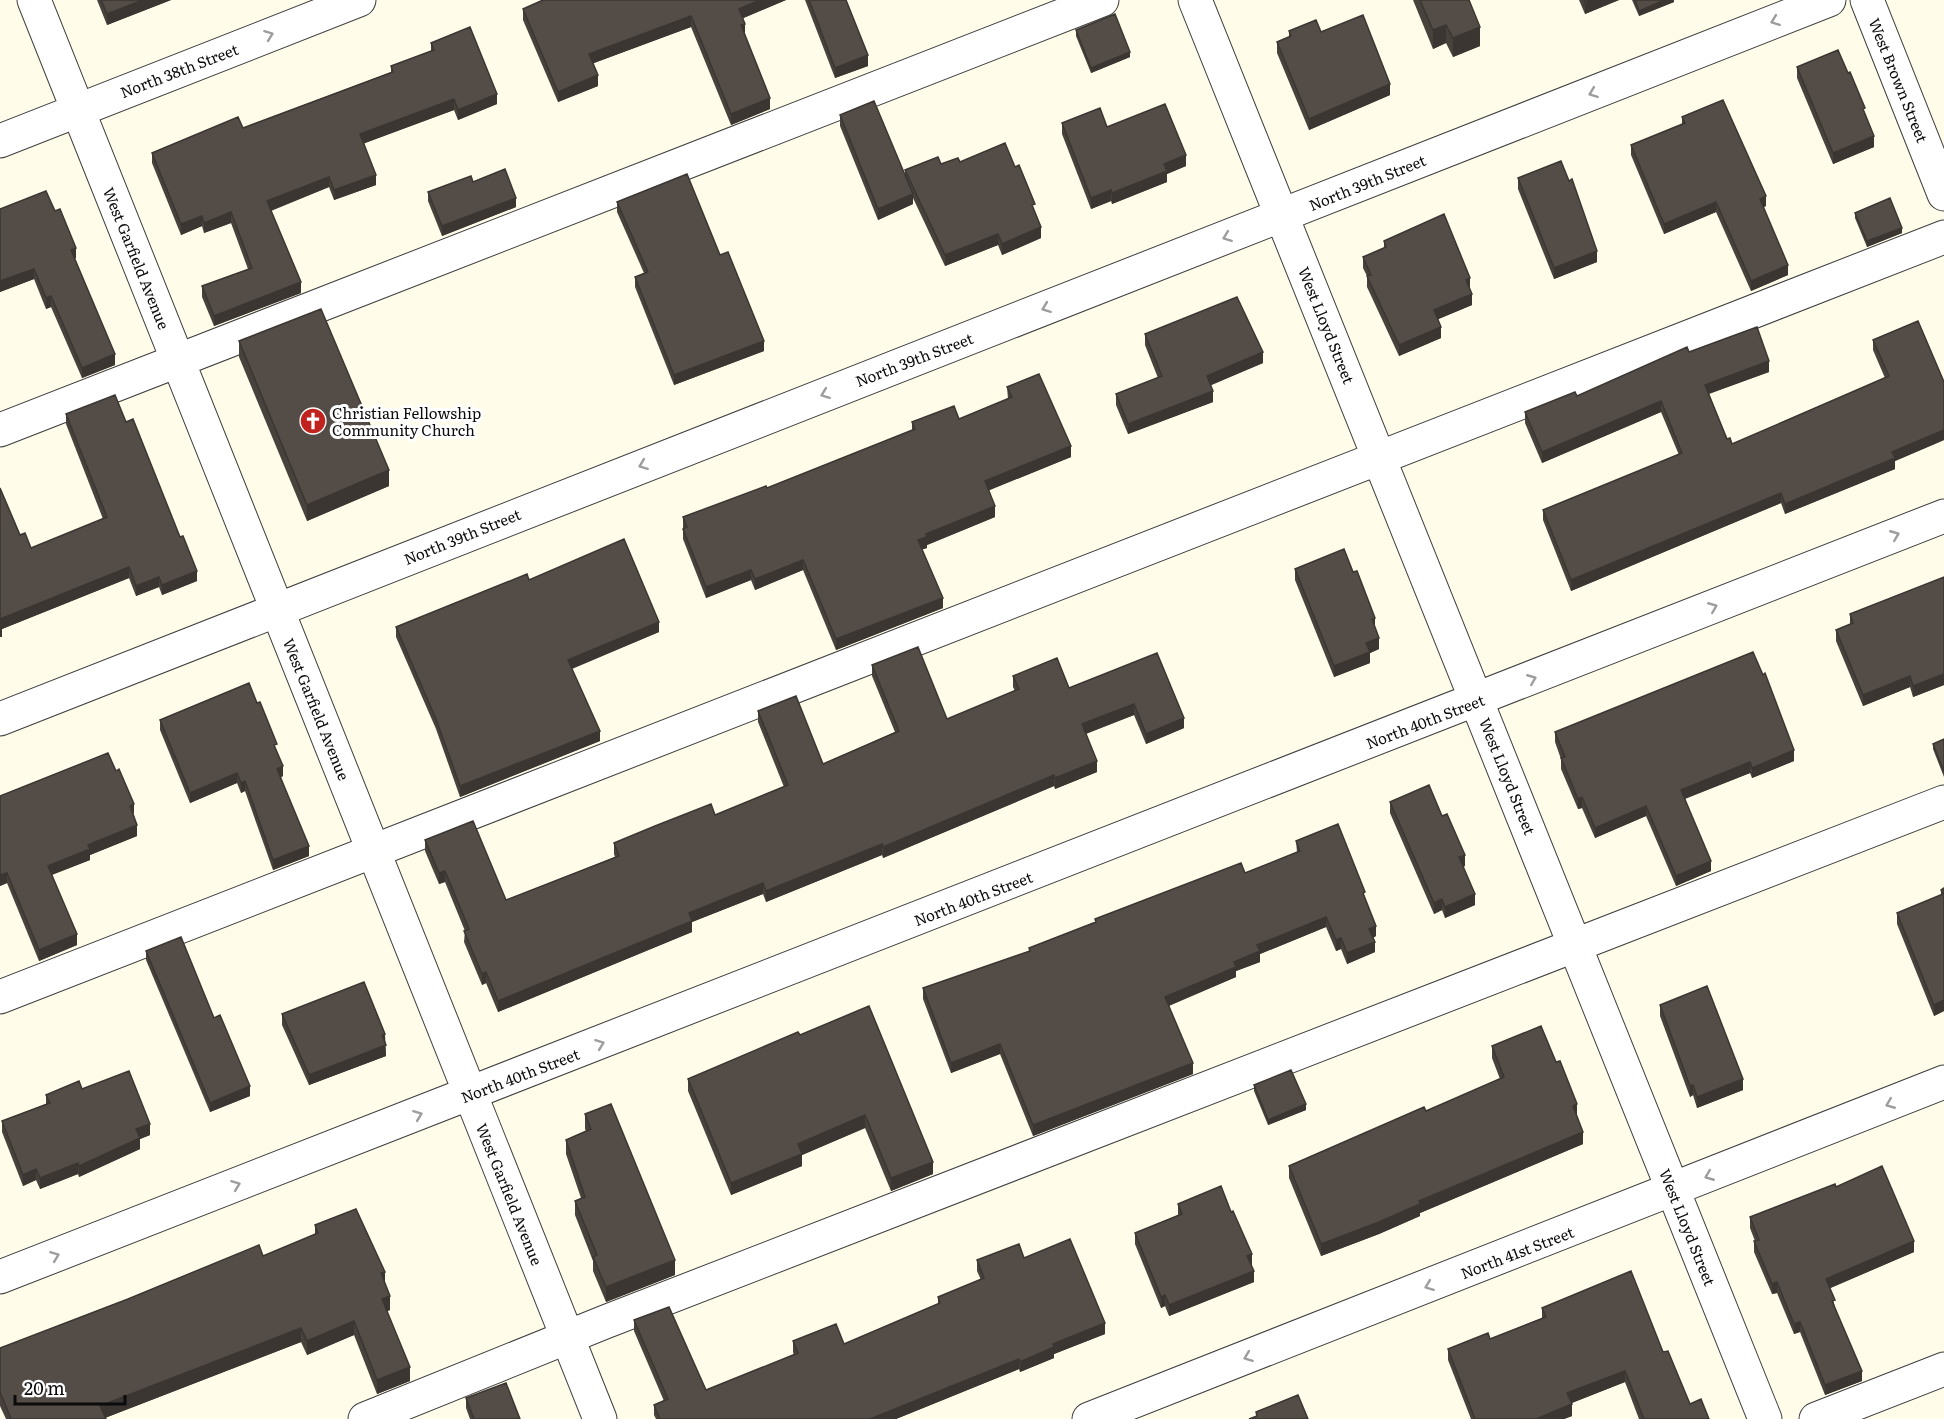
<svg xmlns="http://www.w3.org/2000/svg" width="1944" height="1419" font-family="Literata,serif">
  <rect width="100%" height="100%" fill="#fffce9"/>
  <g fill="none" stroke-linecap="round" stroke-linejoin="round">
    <defs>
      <path id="minor" d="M 34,0 L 600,1419
        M 1195,0 L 1765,1419
        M 1867,0 L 1944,194
        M 0,141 L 359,0
        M 0,430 L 1102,0
        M 0,719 L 1829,0
        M 0,997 L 1944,237
        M 0,1277 L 1944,516
        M 365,1419 L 605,1322 L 1944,802
        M 1089,1419 L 1944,1082
        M 1816,1419 L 1944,1369"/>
    </defs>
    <!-- minor casing -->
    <use href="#minor" stroke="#3e3e3e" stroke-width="35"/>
    <!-- minor -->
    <use href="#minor" stroke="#fff" stroke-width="33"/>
  </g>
  <!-- wall -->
  <path fill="#48423d" d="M 97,0 L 171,0 L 107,25 Z
    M 543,0 L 786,0 L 743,18 L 745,34 L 770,109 L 731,125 L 691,27 L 593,63 L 598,86 L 558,102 L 523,20 L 523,9 Z
    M 805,0 L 846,0 L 868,66 L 835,78 Z
    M 1413,0 L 1469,0 L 1480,46 L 1453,57 L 1446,43 L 1433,49 Z
    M 1579,0 L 1619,0 L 1585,14 Z
    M 1632,0 L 1674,0 L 1674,2 L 1639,16 Z
    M 1076,30 L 1130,57 L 1091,73 L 1076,36 Z
    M 1289,31 L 1321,32 L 1390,95 L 1309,130 L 1277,53 L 1277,42 L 1289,37 Z
    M 431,43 L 497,104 L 458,120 L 454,110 L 364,143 L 376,185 L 334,200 L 329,187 L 271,211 L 301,293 L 214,326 L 202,297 L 202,286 L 248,269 L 231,223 L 204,233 L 202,226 L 181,235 L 152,163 L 152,153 L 243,128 L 391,72 L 391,66 L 431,52 Z
    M 1797,67 L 1865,116 L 1874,147 L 1833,164 L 1797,78 Z
    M 840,115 L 905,175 L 905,170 L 960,162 L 1035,212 L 1041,238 L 1002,255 L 998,245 L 945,266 L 913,198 L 913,204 L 878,220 L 840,126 Z
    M 1682,117 L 1766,206 L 1763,207 L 1788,275 L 1751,291 L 1716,212 L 1664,234 L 1631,155 L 1631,145 L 1682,124 Z
    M 1062,123 L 1107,127 L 1186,166 L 1167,174 L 1167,182 L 1112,204 L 1111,201 L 1091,209 L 1062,134 Z
    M 1518,178 L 1597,262 L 1554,279 L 1518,189 Z
    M 473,182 L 516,207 L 442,236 L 428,201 L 428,192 Z
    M 617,202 L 764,351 L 674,385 L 635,287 L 635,277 L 644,273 L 617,212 Z
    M 0,209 L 55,211 L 76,258 L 75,259 L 115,365 L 82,378 L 51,307 L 46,309 L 34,279 L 0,292 Z
    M 1855,213 L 1902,233 L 1867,247 L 1855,218 Z
    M 1384,241 L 1470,289 L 1472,305 L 1438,319 L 1441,338 L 1399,356 L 1367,287 L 1367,276 L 1363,268 L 1363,257 L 1384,248 Z
    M 1145,334 L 1263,363 L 1210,385 L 1213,402 L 1128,434 L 1116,405 L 1116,394 L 1158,378 L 1145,345 Z
    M 1873,340 L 1944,382 L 1944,440 L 1895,461 L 1895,469 L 1785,514 L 1781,503 L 1571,591 L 1543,520 L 1543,510 L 1679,455 L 1661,412 L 1542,463 L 1525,423 L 1525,412 L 1577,396 L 1689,352 L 1769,372 L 1709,394 L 1727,439 L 1732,444 L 1885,378 L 1873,350 Z
    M 239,341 L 389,486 L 307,521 L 239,357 Z
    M 1007,387 L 1071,457 L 989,490 L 995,517 L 927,545 L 927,548 L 922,549 L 943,608 L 836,650 L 803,570 L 755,590 L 751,580 L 706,598 L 683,539 L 683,517 L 767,488 L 912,430 L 912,422 L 959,419 L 1008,399 Z
    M 66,414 L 126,422 L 197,581 L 162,595 L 159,587 L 136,596 L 129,578 L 2,629 L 2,637 L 0,637 L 0,488 L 20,535 L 31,548 L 103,519 L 66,424 Z
    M 1295,569 L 1375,628 L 1379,649 L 1370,653 L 1370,663 L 1334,677 L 1295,580 Z
    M 1944,577 L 1944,685 L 1913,697 L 1910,687 L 1863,706 L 1836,641 L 1836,630 L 1850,624 L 1850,614 Z
    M 529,580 L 659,632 L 572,669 L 600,741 L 460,797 L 436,729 L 396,637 L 396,627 Z
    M 1157,653 L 1184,728 L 1146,744 L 1134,715 L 1086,734 L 1097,772 L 1055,789 L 1054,786 L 883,858 L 882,855 L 766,902 L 763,894 L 692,922 L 692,932 L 498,1012 L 486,983 L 482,985 L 464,942 L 465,931 L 445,882 L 439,884 L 425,851 L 425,840 L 506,900 L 615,857 L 614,854 L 614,843 L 715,815 L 784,787 L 758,722 L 758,711 L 823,764 L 895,732 L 872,676 L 872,665 L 947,719 L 1015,691 L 1013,687 L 1013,676 L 1069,688 Z
    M 160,720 L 277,752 L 283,776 L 281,777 L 309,856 L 273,870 L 245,791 L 241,793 L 237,783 L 190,803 L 160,730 Z
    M 1555,732 L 1794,761 L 1752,778 L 1750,773 L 1685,799 L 1711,871 L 1676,886 L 1646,816 L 1595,838 L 1582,808 L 1578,809 L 1561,769 L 1561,759 L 1555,742 Z
    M 1944,739 L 1944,777 L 1933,749 L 1933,744 Z
    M 0,796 L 134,815 L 137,836 L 90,855 L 90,860 L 52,875 L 77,945 L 39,961 L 7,883 L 0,886 Z
    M 1390,802 L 1465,866 L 1463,867 L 1475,905 L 1445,918 L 1442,910 L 1434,914 L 1390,813 Z
    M 1296,841 L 1365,900 L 1376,936 L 1373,938 L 1375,952 L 1347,964 L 1341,949 L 1336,951 L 1326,927 L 1260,954 L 1260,962 L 1236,971 L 1236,977 L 1169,1006 L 1193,1074 L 1033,1136 L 1000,1054 L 951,1073 L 923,999 L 923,988 L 1029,952 L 1029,948 L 1095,922 L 1095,919 L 1245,873 L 1297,852 Z
    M 1944,888 L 1944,1011 L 1934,1016 L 1897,924 L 1897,913 L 1941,895 L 1941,890 Z
    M 146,951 L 214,1018 L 250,1096 L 210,1112 L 146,960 Z
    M 1660,1005 L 1743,1090 L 1697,1108 L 1693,1095 L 1690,1097 L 1660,1016 Z
    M 282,1014 L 385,1042 L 386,1056 L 309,1085 L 282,1025 Z
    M 800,1035 L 933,1174 L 891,1191 L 865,1128 L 802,1155 L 802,1166 L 731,1195 L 688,1091 L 688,1079 Z
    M 1492,1046 L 1577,1117 L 1583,1144 L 1420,1213 L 1420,1216 L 1379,1234 L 1321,1256 L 1289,1178 L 1289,1166 L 1426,1111 L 1500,1079 L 1492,1058 Z
    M 1254,1085 L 1306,1110 L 1268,1125 L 1254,1091 Z
    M 82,1089 L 150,1135 L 140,1139 L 140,1149 L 79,1177 L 78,1174 L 40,1189 L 36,1180 L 23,1186 L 2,1132 L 2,1121 L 46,1104 L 46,1095 Z
    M 585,1114 L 675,1275 L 606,1302 L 593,1271 L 593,1261 L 575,1215 L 575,1201 L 581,1198 L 566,1154 L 566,1140 L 586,1131 L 585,1129 Z
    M 1836,1187 L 1914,1252 L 1830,1288 L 1835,1307 L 1862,1381 L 1825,1395 L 1800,1332 L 1794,1334 L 1777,1293 L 1772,1294 L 1754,1252 L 1754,1241 L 1755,1241 L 1750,1228 L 1750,1217 Z
    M 1178,1204 L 1252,1265 L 1251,1265 L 1254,1282 L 1169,1316 L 1165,1306 L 1161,1308 L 1135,1244 L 1135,1233 L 1178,1215 Z
    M 315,1225 L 385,1283 L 390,1310 L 387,1311 L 410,1381 L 377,1394 L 354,1335 L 307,1355 L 301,1342 L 105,1418 L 106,1419 L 6,1419 L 0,1406 L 0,1348 L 263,1256 L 315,1234 Z
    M 1024,1258 L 1105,1334 L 1054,1354 L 1054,1358 L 1020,1372 L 1019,1369 L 896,1419 L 656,1419 L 654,1415 L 654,1405 L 664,1401 L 634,1331 L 634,1320 L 706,1390 L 794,1355 L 793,1352 L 793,1341 L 844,1344 L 938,1304 L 938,1297 L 981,1280 L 977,1271 L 977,1260 Z
    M 1542,1308 L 1663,1352 L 1690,1404 L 1709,1419 L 1639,1419 L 1625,1382 L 1571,1403 L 1572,1416 L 1564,1419 L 1471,1419 L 1448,1360 L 1448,1349 L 1490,1339 L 1542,1318 Z
    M 466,1398 L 520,1419 L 470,1419 L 466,1408 Z"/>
  <!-- shaded-wall -->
  <path fill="#3b3632" d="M 143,0 L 171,0 L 107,25 L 107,14 Z
    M 760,0 L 786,0 L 739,20 L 739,9 Z
    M 1592,0 L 1619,0 L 1585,14 L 1585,3 Z
    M 1665,0 L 1674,0 L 1674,2 L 1639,16 L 1639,11 Z
    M 691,16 L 691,27 L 589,65 L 589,54 Z
    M 745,24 L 745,34 L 741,25 Z
    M 1446,25 L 1446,43 L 1433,49 L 1433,30 Z
    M 1480,27 L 1480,46 L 1453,57 L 1453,38 Z
    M 1130,52 L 1130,57 L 1091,73 L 1091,68 Z
    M 868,55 L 868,66 L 835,78 L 835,68 Z
    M 598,75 L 598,86 L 558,102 L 558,92 Z
    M 1390,84 L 1390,95 L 1309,130 L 1309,119 Z
    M 497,94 L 497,104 L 458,120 L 458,110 Z
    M 770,98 L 770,109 L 731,125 L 731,114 Z
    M 454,99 L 454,110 L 360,145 L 360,134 Z
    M 1874,136 L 1874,147 L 1833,164 L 1833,153 Z
    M 1186,155 L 1186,166 L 1167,174 L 1167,182 L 1112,204 L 1112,193 L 1164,164 Z
    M 376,175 L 376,185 L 334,200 L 334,190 Z
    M 329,177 L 329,187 L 267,212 L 267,201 Z
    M 1111,190 L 1111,201 L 1091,209 L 1091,198 Z
    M 913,194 L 913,204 L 878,220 L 878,209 Z
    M 1766,196 L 1766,206 L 1760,209 L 1760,199 Z
    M 516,198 L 516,207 L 442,236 L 442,226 Z
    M 1716,202 L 1716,212 L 1664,234 L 1664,224 Z
    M 231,212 L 231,223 L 204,233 L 204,223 Z
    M 202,216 L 202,226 L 181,235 L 181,224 Z
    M 1041,227 L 1041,238 L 1002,255 L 1002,244 Z
    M 1902,228 L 1902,233 L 1867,247 L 1867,241 Z
    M 998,234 L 998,245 L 945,266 L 945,255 Z
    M 76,248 L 76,258 L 71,260 L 71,250 Z
    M 1597,251 L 1597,262 L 1554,279 L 1554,268 Z
    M 1788,265 L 1788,275 L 1751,291 L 1751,281 Z
    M 34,269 L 34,279 L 0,292 L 0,281 Z
    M 1470,278 L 1470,289 L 1466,280 Z
    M 301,282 L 301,293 L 214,326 L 214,316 Z
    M 1472,294 L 1472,305 L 1434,321 L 1434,310 Z
    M 51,296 L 51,307 L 46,309 L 46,298 Z
    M 1441,327 L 1441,338 L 1399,356 L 1399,345 Z
    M 764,341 L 764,351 L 674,385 L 674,375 Z
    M 1263,352 L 1263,363 L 1207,387 L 1207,376 Z
    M 115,354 L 115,365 L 82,378 L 82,368 Z
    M 1769,361 L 1769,372 L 1705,395 L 1705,385 Z
    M 1213,391 L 1213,402 L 1128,434 L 1128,424 Z
    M 1661,401 L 1661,412 L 1542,463 L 1542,452 Z
    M 1944,430 L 1944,440 L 1895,461 L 1895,469 L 1785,514 L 1785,504 L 1892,452 Z
    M 1071,446 L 1071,457 L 985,492 L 985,481 Z
    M 389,470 L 389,486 L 307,521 L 307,505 Z
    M 1781,493 L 1781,503 L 1571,591 L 1571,580 Z
    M 995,506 L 995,517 L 927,545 L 927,548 L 918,551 L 918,540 L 926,534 Z
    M 803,560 L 803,570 L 755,590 L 755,579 Z
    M 129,567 L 129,578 L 2,629 L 2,637 L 0,637 L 0,619 Z
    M 751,570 L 751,580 L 706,598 L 706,587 Z
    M 197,571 L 197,581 L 162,595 L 162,585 Z
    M 159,577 L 159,587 L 136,596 L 136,586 Z
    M 943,598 L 943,608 L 836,650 L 836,639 Z
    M 1375,618 L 1375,628 L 1372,619 Z
    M 659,622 L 659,632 L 568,670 L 568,660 Z
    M 1379,638 L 1379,649 L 1370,653 L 1370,663 L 1334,677 L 1334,666 L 1366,643 Z
    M 1944,674 L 1944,685 L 1913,697 L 1913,686 Z
    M 1910,676 L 1910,687 L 1863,706 L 1863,695 Z
    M 1134,704 L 1134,715 L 1082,735 L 1082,724 Z
    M 1184,718 L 1184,728 L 1146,744 L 1146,734 Z
    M 600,731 L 600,741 L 460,797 L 460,786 Z
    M 1794,750 L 1794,761 L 1752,778 L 1752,768 Z
    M 1097,761 L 1097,772 L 1055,789 L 1055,778 Z
    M 1750,762 L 1750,773 L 1681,800 L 1681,790 Z
    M 283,766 L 283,776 L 277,779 L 277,769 Z
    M 237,773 L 237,783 L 190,803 L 190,793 Z
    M 1054,775 L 1054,786 L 883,858 L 883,847 Z
    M 245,781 L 245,791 L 241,793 L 241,783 Z
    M 1582,797 L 1582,808 L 1578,809 L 1578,799 Z
    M 134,804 L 134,815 L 130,806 Z
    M 1646,806 L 1646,816 L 1595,838 L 1595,828 Z
    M 137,825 L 137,836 L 90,855 L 90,860 L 48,876 L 48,866 L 88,845 Z
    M 882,844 L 882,855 L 766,902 L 766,891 Z
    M 309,846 L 309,856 L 273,870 L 273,860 Z
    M 1465,855 L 1465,866 L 1459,868 L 1459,857 Z
    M 1711,861 L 1711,871 L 1676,886 L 1676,876 Z
    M 445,871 L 445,882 L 439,884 L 439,873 Z
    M 7,873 L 7,883 L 0,886 L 0,875 Z
    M 763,883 L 763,894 L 692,922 L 692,932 L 498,1012 L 498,1001 L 689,913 Z
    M 1475,894 L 1475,905 L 1445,918 L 1445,907 Z
    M 1442,899 L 1442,910 L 1434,914 L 1434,903 Z
    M 1326,917 L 1326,927 L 1260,954 L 1260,962 L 1236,971 L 1236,977 L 1165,1007 L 1165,997 L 1234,962 L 1257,945 Z
    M 1376,926 L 1376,936 L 1369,939 L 1369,929 Z
    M 77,934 L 77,945 L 39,961 L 39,950 Z
    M 1341,938 L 1341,949 L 1336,951 L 1336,940 Z
    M 1375,942 L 1375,952 L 1347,964 L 1347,953 Z
    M 486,972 L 486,983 L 482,985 L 482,974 Z
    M 1944,1000 L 1944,1011 L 1934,1016 L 1934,1005 Z
    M 385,1034 L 386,1056 L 309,1085 L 309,1075 Z
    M 1000,1044 L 1000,1054 L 951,1073 L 951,1063 Z
    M 1193,1063 L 1193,1074 L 1033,1136 L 1033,1125 Z
    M 1743,1079 L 1743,1090 L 1697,1108 L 1697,1097 Z
    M 1693,1085 L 1693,1095 L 1690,1097 L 1690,1086 Z
    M 250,1086 L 250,1096 L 210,1112 L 210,1103 Z
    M 1306,1104 L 1306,1110 L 1268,1125 L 1268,1120 Z
    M 1577,1104 L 1577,1117 L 1573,1106 Z
    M 865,1115 L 865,1128 L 802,1155 L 802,1166 L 731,1195 L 731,1183 L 798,1144 Z
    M 150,1124 L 150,1135 L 140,1139 L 140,1149 L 79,1177 L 79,1166 L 136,1129 Z
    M 1583,1132 L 1583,1144 L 1420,1213 L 1420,1216 L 1379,1234 L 1321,1256 L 1321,1244 Z
    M 933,1162 L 933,1174 L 891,1191 L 891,1178 Z
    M 78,1163 L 78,1174 L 40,1189 L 40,1178 Z
    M 36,1169 L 36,1180 L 23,1186 L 23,1175 Z
    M 1914,1241 L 1914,1252 L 1826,1290 L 1826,1279 Z
    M 1252,1254 L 1252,1265 L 1247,1267 L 1247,1256 Z
    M 675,1260 L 675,1275 L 606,1302 L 606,1287 Z
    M 1254,1271 L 1254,1282 L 1169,1316 L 1169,1305 Z
    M 385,1272 L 385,1286 L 381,1273 Z
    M 1777,1282 L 1777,1293 L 1772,1294 L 1772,1284 Z
    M 1165,1295 L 1165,1306 L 1161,1308 L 1161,1297 Z
    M 390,1296 L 390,1310 L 382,1313 L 382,1299 Z
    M 354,1321 L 354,1335 L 307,1355 L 307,1341 Z
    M 1800,1322 L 1800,1332 L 1794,1334 L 1794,1324 Z
    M 1105,1323 L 1105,1334 L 1054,1354 L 1054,1358 L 1020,1372 L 1020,1362 L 1053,1344 Z
    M 301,1328 L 301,1342 L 102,1419 L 100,1406 Z
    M 1019,1359 L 1019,1369 L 896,1419 L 870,1419 Z
    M 410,1367 L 410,1381 L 377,1394 L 377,1380 Z
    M 1625,1371 L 1625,1382 L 1567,1405 L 1567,1393 Z
    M 1862,1371 L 1862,1381 L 1825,1395 L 1825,1385 Z
    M 1572,1404 L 1572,1416 L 1564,1419 L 1536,1419 Z"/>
  <!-- building -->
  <path fill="#544d47" stroke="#3b3632" stroke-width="1.5" d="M 101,0 L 143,0 L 107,14 Z
    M 543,0 L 760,0 L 739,9 L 745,24 L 741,25 L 770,98 L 731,114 L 691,16 L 589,54 L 598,75 L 558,92 L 523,9 Z
    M 809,0 L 846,0 L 868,55 L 835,68 Z
    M 1420,0 L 1469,0 L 1480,27 L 1453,38 L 1446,25 L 1433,30 Z
    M 1584,0 L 1592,0 L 1585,3 Z
    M 1635,0 L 1665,0 L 1639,11 Z
    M 1115,14 L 1130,52 L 1091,68 L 1076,30 Z
    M 1363,15 L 1390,84 L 1309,119 L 1277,42 L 1291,36 L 1289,31 L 1316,20 L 1321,32 Z
    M 470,27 L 497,94 L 458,110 L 454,99 L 360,134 L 376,175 L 334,190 L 329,177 L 267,201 L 301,282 L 214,316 L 202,286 L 252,268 L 231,212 L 204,223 L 202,216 L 181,224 L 152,153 L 238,117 L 243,128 L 393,72 L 391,66 L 434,50 L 431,43 Z
    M 1838,50 L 1848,73 L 1850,72 L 1865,108 L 1863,109 L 1874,136 L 1833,153 L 1797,67 Z
    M 1723,100 L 1766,196 L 1760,199 L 1788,265 L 1751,281 L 1716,202 L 1664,224 L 1631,145 L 1685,123 L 1682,117 Z
    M 874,101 L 913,194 L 878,209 L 840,115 Z
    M 1165,104 L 1186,155 L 1164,164 L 1167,171 L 1112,193 L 1111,190 L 1091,198 L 1062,123 L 1100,108 L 1107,127 Z
    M 1005,143 L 1015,167 L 1019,165 L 1035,204 L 1032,205 L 1041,227 L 1002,244 L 998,234 L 945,255 L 905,170 L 938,157 L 941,164 L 958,158 L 960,162 Z
    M 1561,161 L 1569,181 L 1572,179 L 1597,251 L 1554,268 L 1518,178 Z
    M 505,169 L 516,198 L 442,226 L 428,192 L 471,176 L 473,182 Z
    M 687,174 L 720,255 L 728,252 L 764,341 L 674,375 L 635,277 L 648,272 L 617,202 Z
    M 46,191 L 55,211 L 60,209 L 76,248 L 71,250 L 115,354 L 82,368 L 51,296 L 46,298 L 34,269 L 0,281 L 0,209 Z
    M 1890,198 L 1902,228 L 1867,241 L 1855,213 Z
    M 1444,214 L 1470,278 L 1466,280 L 1472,294 L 1434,310 L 1441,327 L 1399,345 L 1367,276 L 1371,275 L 1363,257 L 1386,247 L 1384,241 Z
    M 1237,297 L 1263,352 L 1207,376 L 1213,391 L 1128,424 L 1116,394 L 1162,376 L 1145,334 Z
    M 321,309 L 389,470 L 307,505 L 239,341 Z
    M 1918,321 L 1944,382 L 1944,430 L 1892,452 L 1895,458 L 1785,504 L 1781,493 L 1571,580 L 1543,510 L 1682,453 L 1661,401 L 1542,452 L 1525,412 L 1575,392 L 1577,396 L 1687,347 L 1689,352 L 1757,327 L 1769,361 L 1705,385 L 1727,439 L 1730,438 L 1732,444 L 1889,376 L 1873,340 Z
    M 1039,374 L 1071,446 L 985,481 L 995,506 L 926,534 L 927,537 L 918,540 L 943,598 L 836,639 L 803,560 L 755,579 L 751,570 L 706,587 L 683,529 L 687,527 L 683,517 L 766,486 L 767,488 L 915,429 L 912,422 L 954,406 L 959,419 L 1012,397 L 1007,387 Z
    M 115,395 L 126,422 L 133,419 L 180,537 L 183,536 L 197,571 L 162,585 L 159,577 L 136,586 L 129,567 L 0,619 L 0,488 L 20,535 L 25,533 L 31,548 L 107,517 L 66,414 Z
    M 624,539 L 659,622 L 568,660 L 600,731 L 460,786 L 436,719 L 396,627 L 527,574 L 529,580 Z
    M 1344,549 L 1353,572 L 1357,571 L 1375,618 L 1372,619 L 1379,638 L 1366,643 L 1370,652 L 1334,666 L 1295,569 Z
    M 1944,577 L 1944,674 L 1913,686 L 1910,676 L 1863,695 L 1836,630 L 1853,623 L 1850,614 Z
    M 918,647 L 947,719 L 1019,689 L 1013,676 L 1057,658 L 1069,688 L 1157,653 L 1184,718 L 1146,734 L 1134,704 L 1082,724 L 1097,761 L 1055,778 L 1054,775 L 883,847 L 882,844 L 766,891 L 763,883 L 689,913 L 692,921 L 498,1001 L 486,972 L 482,974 L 464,931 L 469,929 L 445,871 L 439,873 L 425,840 L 473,821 L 506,900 L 619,856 L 614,843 L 655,826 L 711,804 L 715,815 L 788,785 L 758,711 L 796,696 L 823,764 L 899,731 L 872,665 Z
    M 1753,652 L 1763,675 L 1765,673 L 1794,750 L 1752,768 L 1750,762 L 1681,790 L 1711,861 L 1676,876 L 1646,806 L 1595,828 L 1582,797 L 1578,799 L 1561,758 L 1565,757 L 1555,732 Z
    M 249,683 L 257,703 L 260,702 L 277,744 L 274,745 L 283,766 L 277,769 L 309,846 L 273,860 L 245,781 L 241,783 L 237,773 L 190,793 L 160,720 Z
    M 1944,739 L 1944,772 L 1933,744 Z
    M 108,753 L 116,771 L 119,769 L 134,804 L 130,806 L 137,825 L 88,845 L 90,849 L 48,866 L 77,934 L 39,950 L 7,873 L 0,875 L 0,796 Z
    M 1429,785 L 1442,816 L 1447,814 L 1465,855 L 1459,857 L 1475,894 L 1445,907 L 1442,899 L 1434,903 L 1390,802 Z
    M 1338,824 L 1365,892 L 1363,893 L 1376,926 L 1369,929 L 1375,942 L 1347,953 L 1341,938 L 1336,940 L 1326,917 L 1257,945 L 1260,951 L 1234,962 L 1236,967 L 1165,997 L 1193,1063 L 1033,1125 L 1000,1044 L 951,1063 L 923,988 L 1030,951 L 1029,948 L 1096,922 L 1095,919 L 1241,863 L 1245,873 L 1300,851 L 1296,841 Z
    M 1944,888 L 1944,1000 L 1934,1005 L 1897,913 L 1943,894 L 1941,890 Z
    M 181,937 L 214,1018 L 220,1015 L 250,1086 L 210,1103 L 146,951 Z
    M 364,982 L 385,1034 L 382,1035 L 386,1045 L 309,1075 L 282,1014 Z
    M 1707,986 L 1743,1079 L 1697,1097 L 1693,1085 L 1690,1086 L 1660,1005 Z
    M 869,1006 L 933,1162 L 891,1178 L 865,1115 L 798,1144 L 802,1154 L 731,1183 L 688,1079 L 798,1032 L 800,1035 Z
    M 1541,1026 L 1556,1062 L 1560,1061 L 1577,1104 L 1573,1106 L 1583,1132 L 1419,1201 L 1420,1204 L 1379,1222 L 1321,1244 L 1289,1166 L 1424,1107 L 1426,1111 L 1504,1077 L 1492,1046 Z
    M 1291,1070 L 1306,1104 L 1268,1120 L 1254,1085 Z
    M 129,1071 L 150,1124 L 136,1129 L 140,1138 L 79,1166 L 78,1163 L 40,1178 L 36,1169 L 23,1175 L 2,1121 L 50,1103 L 46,1095 L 79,1081 L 82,1089 Z
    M 611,1104 L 675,1260 L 606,1287 L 593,1257 L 597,1255 L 575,1201 L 585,1197 L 566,1140 L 591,1129 L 585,1114 Z
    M 1882,1166 L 1914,1241 L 1826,1279 L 1835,1300 L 1832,1301 L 1862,1371 L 1825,1385 L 1800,1322 L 1794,1324 L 1777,1282 L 1772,1284 L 1754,1241 L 1759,1240 L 1750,1217 L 1835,1184 L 1836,1187 Z
    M 1221,1186 L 1231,1212 L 1233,1211 L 1252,1254 L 1247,1256 L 1254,1271 L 1169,1305 L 1165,1295 L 1161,1297 L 1135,1233 L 1182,1214 L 1178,1204 Z
    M 356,1209 L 385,1272 L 381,1273 L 390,1296 L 382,1299 L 410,1367 L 377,1380 L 354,1321 L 307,1341 L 301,1328 L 100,1406 L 106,1419 L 11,1419 L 0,1392 L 0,1348 L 128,1299 L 259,1245 L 263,1256 L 318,1233 L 315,1225 Z
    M 1070,1239 L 1105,1323 L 1053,1344 L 1054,1347 L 1020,1362 L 1019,1359 L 870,1419 L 660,1419 L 654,1405 L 668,1399 L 634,1320 L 669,1307 L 706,1390 L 798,1353 L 793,1341 L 836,1324 L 844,1344 L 940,1303 L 938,1297 L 984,1278 L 977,1260 L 1019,1244 L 1024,1258 Z
    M 1631,1271 L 1663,1352 L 1668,1351 L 1690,1404 L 1701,1399 L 1709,1419 L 1644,1419 L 1625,1371 L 1567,1393 L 1572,1404 L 1536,1419 L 1475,1419 L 1448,1349 L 1488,1333 L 1490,1339 L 1546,1317 L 1542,1308 Z
    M 506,1383 L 520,1419 L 474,1419 L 466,1398 Z
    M 1298,1395 L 1308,1419 L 1249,1419 L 1257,1416 L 1256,1412 Z"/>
  <!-- one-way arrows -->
  <defs><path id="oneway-chevron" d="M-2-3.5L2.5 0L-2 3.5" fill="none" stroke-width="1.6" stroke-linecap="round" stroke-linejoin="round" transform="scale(1.5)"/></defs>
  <g stroke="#9d9d9d">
    <use href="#oneway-chevron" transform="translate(1775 21) rotate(159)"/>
    <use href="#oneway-chevron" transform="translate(269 35) rotate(-21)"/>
    <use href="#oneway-chevron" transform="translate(1593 93) rotate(159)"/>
    <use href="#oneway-chevron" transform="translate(1227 237) rotate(159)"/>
    <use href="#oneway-chevron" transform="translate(1046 308) rotate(159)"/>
    <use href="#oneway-chevron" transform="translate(825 394) rotate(159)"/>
    <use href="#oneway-chevron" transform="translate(643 465) rotate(159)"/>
    <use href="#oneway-chevron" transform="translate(1895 535) rotate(-22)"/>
    <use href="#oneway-chevron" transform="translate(1713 607) rotate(-22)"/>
    <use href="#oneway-chevron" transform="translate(1532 679) rotate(-22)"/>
    <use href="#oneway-chevron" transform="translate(600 1044) rotate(-21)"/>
    <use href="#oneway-chevron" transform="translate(1890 1104) rotate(158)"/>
    <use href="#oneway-chevron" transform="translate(418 1115) rotate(-21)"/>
    <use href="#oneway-chevron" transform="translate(1709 1176) rotate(158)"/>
    <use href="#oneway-chevron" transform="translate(236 1185) rotate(-21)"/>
    <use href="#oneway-chevron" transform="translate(55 1256) rotate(-21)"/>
    <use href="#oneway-chevron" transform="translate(1429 1286) rotate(159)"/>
    <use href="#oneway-chevron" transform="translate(1248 1357) rotate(159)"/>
  </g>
  <!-- icons -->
  <defs>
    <symbol id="church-disc" viewBox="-11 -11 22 22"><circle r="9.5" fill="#c0231e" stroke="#fff"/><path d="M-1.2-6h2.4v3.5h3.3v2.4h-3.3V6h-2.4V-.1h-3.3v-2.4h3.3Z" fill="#fff"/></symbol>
  </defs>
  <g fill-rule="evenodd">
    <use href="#church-disc" x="298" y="406" width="30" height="30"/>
  </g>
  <g text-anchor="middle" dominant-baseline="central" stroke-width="6" stroke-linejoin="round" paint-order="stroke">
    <!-- street labels -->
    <g font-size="15" fill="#0b0b0b" stroke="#fff">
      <text transform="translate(179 70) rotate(-21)">North 38th Street</text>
      <text transform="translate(1899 80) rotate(68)">West Brown Street</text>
      <text transform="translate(1367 182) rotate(-22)">North 39th Street</text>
      <text transform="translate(137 258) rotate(68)">West Garfield Avenue</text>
      <text transform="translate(1327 325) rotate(68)">West Lloyd Street</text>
      <text transform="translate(914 359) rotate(-21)">North 39th Street</text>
      <text transform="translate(462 536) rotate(-22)">North 39th Street</text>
      <text transform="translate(317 709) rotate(68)">West Garfield Avenue</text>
      <text transform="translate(1425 721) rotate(-21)">North 40th Street</text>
      <text transform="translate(1508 776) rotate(68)">West Lloyd Street</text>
      <text transform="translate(973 898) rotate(-21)">North 40th Street</text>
      <text transform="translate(520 1075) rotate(-21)">North 40th Street</text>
      <text transform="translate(510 1194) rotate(68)">West Garfield Avenue</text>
      <text transform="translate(1688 1227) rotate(68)">West Lloyd Street</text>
      <text transform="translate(1517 1252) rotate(-21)">North 41st Street</text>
    </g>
    <!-- poi labels -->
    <g font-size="15" fill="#0b0b0b" stroke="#fff" text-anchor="start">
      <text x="332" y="412">Christian Fellowship<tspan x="332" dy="17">Community Church</tspan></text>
    </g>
  </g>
  <!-- scale -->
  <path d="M15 1395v9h110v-9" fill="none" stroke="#0b0b0b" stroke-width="3"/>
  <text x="24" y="1395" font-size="18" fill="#0b0b0b" stroke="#ffffff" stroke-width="4.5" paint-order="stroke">20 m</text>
</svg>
